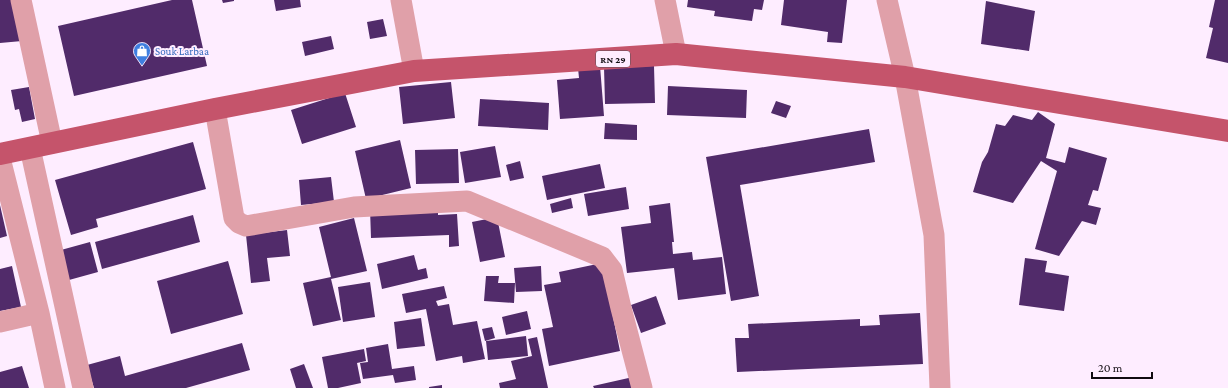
<svg xmlns="http://www.w3.org/2000/svg" width="1228" height="388" font-family="'Crimson Pro',serif">
  <rect width="100%" height="100%" fill="#feedff"/>
  <!-- building -->
  <path fill="#512b6a" d="M 0,0 L 17,0 L 22,41 L 0,43 Z
    M 172,0 L 192,0 L 207,66 L 74,96 L 58,26 Z
    M 222,0 L 234,0 L 234,1 L 223,3 Z
    M 274,0 L 300,0 L 301,7 L 276,11 Z
    M 688,0 L 764,0 L 762,10 L 754,9 L 752,21 L 714,16 L 715,11 L 687,7 Z
    M 784,0 L 847,0 L 842,43 L 827,42 L 828,32 L 781,25 Z
    M 1215,0 L 1228,0 L 1228,63 L 1206,58 L 1213,28 L 1209,27 Z
    M 986,1 L 1035,11 L 1029,51 L 981,44 Z
    M 383,19 L 387,36 L 370,39 L 367,22 Z
    M 331,36 L 334,49 L 305,56 L 302,42 Z
    M 600,66 L 604,116 L 560,119 L 557,80 L 579,78 L 578,68 Z
    M 654,66 L 655,103 L 605,104 L 604,67 Z
    M 451,82 L 455,118 L 403,124 L 399,87 Z
    M 668,86 L 747,90 L 746,118 L 667,115 Z
    M 29,87 L 35,119 L 22,122 L 19,109 L 15,110 L 11,90 Z
    M 345,93 L 356,127 L 302,144 L 291,110 Z
    M 480,99 L 549,103 L 548,130 L 478,126 Z
    M 776,101 L 791,106 L 786,118 L 771,113 Z
    M 1038,112 L 1055,124 L 1046,158 L 1065,163 L 1069,147 L 1107,158 L 1098,191 L 1093,190 L 1088,205 L 1101,208 L 1096,225 L 1082,221 L 1059,256 L 1035,249 L 1057,171 L 1041,161 L 1013,203 L 973,192 L 982,162 L 988,152 L 996,124 L 1005,126 L 1013,115 L 1032,120 Z
    M 605,123 L 637,125 L 637,140 L 604,139 Z
    M 869,129 L 875,162 L 740,185 L 759,296 L 731,301 L 706,157 Z
    M 400,140 L 411,188 L 366,199 L 355,151 Z
    M 193,142 L 206,189 L 96,219 L 98,227 L 71,235 L 55,180 Z
    M 495,146 L 501,177 L 465,183 L 460,152 Z
    M 458,149 L 459,183 L 416,184 L 415,150 Z
    M 520,161 L 524,178 L 510,181 L 506,165 Z
    M 600,164 L 605,188 L 547,200 L 542,176 Z
    M 331,177 L 334,202 L 301,205 L 299,180 Z
    M 626,187 L 629,209 L 588,216 L 584,194 Z
    M 571,198 L 573,208 L 552,213 L 550,204 Z
    M 670,203 L 674,242 L 672,242 L 673,254 L 692,252 L 693,260 L 722,257 L 726,294 L 678,300 L 674,268 L 627,273 L 621,227 L 651,223 L 649,206 Z
    M 0,205 L 7,236 L 0,238 Z
    M 438,207 L 438,215 L 457,214 L 459,246 L 449,247 L 449,235 L 371,238 L 370,209 Z
    M 193,215 L 200,242 L 102,269 L 95,242 Z
    M 497,217 L 505,257 L 480,262 L 472,222 Z
    M 354,218 L 367,271 L 331,279 L 341,320 L 313,326 L 303,283 L 331,277 L 319,227 Z
    M 287,230 L 290,256 L 267,258 L 270,281 L 251,283 L 246,235 Z
    M 90,242 L 98,272 L 69,280 L 61,250 Z
    M 414,255 L 418,270 L 426,268 L 428,278 L 382,289 L 377,264 Z
    M 1025,258 L 1047,261 L 1045,272 L 1069,276 L 1064,311 L 1019,305 Z
    M 228,261 L 243,314 L 171,334 L 157,281 Z
    M 602,263 L 620,351 L 549,366 L 542,329 L 553,327 L 544,285 L 561,282 L 559,272 Z
    M 12,266 L 21,307 L 0,311 L 0,269 Z
    M 541,266 L 542,291 L 516,292 L 514,268 Z
    M 486,276 L 499,276 L 498,283 L 515,283 L 514,303 L 484,301 Z
    M 370,282 L 375,317 L 343,322 L 338,287 Z
    M 444,286 L 447,298 L 436,301 L 438,306 L 449,304 L 453,325 L 477,321 L 485,359 L 463,363 L 462,356 L 436,361 L 426,309 L 406,313 L 402,294 Z
    M 656,296 L 666,324 L 641,333 L 631,305 Z
    M 527,311 L 531,329 L 506,335 L 502,317 Z
    M 920,313 L 923,364 L 737,372 L 735,338 L 749,338 L 748,324 L 860,319 L 860,326 L 880,325 L 879,315 Z
    M 421,318 L 425,346 L 397,349 L 394,322 Z
    M 492,327 L 495,338 L 485,341 L 482,329 Z
    M 526,336 L 528,356 L 488,360 L 486,341 Z
    M 537,337 L 548,388 L 500,388 L 499,383 L 516,379 L 511,361 L 532,356 L 528,339 Z
    M 242,343 L 250,370 L 186,388 L 94,388 L 87,365 L 120,356 L 125,376 Z
    M 388,344 L 392,369 L 414,366 L 416,380 L 395,383 L 393,375 L 363,379 L 360,363 L 368,362 L 366,348 Z
    M 364,349 L 366,361 L 357,363 L 361,383 L 338,388 L 328,388 L 322,357 Z
    M 304,364 L 313,388 L 296,388 L 290,369 Z
    M 22,366 L 29,388 L 0,388 L 0,372 Z
    M 633,377 L 636,388 L 594,388 L 593,386 Z
    M 442,385 L 442,388 L 429,388 L 429,387 Z"/>
  <g fill="none" stroke-linecap="round" stroke-linejoin="round">
    <!-- minor -->
    <path stroke="#e0a0a9" stroke-width="21" d="M 21,0 L 52,143
      M 401,0 L 414,71
      M 665,0 L 676,54
      M 887,0 L 905,77 L 934,235 L 940,388
      M 215,109 L 234,218 L 239,223 L 246,226 L 354,207 L 467,201 L 602,257 L 612,270 L 621,308 L 642,388
      M 30,148 L 83,388
      M 0,158 L 39,313 L 55,388
      M 0,322 L 39,313"/>
    <!-- major -->
    <path stroke="#c5546b" stroke-width="22" d="M 0,154 L 215,109 L 414,71 L 676,54 L 905,77 L 1228,131"/>
  </g>
  <!-- icons -->
  <defs>
    <symbol id="shop-pin" viewBox="-11 -11 22 30"><path d="M0 17L-7.5 6A9.5 9.5 0 1 1 7.5 6Z" fill="#3f7fe0" stroke="#feedff"/><path d="M-5-2.5h2.3a2.7 3.5 0 0 1 5.4 0H5L5.5 6h-11ZM-1.5-2.5h3a1.5 2.3 0 0 0-3 0Z" fill="#fff"/></symbol>
  </defs>
  <g fill-rule="evenodd">
    <use href="#shop-pin" x="132" y="41" width="20" height="27"/>
  </g>
  <g text-anchor="middle" dominant-baseline="central" stroke-width="4" stroke-linejoin="round" paint-order="stroke">
    <!-- shield labels -->
    <rect fill="#feedff" stroke="#574f58" stroke-width="1" x="596" y="51" width="34" height="16" rx="3"/>
    <g font-size="10" font-weight="bold" fill="#100b10">
      <text x="613" y="59">RN 29</text>
    </g>
    <!-- shop labels -->
    <g font-size="11" fill="#366cbe" stroke="#feedff" text-anchor="start">
      <text x="155" y="51">Souk Larbaa</text>
    </g>
  </g>
  <!-- scale -->
  <path d="M1092 372v6h60v-6" fill="none" stroke="#100b10" stroke-width="2"/>
  <text x="1098" y="372" font-size="12" fill="#100b10" stroke="#feedff" stroke-width="3" paint-order="stroke">20 m</text>
</svg>
